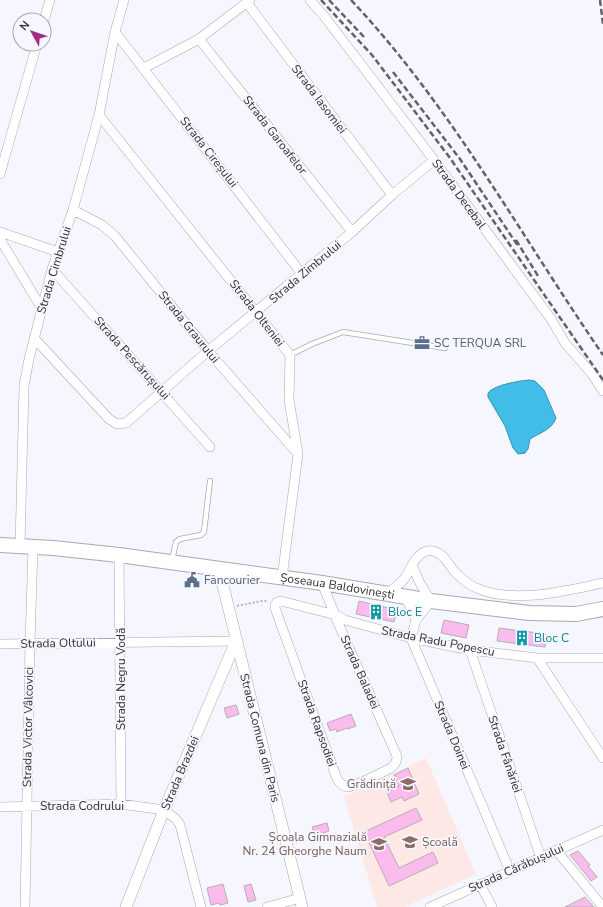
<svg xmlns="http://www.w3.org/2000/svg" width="603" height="907" font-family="'Nunito Sans',sans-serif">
  <rect width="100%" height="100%" fill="#f6f7fe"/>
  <!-- education -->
  <path fill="#fde8e5" d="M 426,758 L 476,874 L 405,907 L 377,907 L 344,797 Z"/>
  <!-- water -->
  <path fill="#42bde8" stroke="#3d93b2" d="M 529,380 L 535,381 L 544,390 L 556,418 C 552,430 539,433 530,439 L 528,449 L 525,453 L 518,454 L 513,448 L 505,426 L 488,397 L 488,393 C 494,385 518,381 529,380 Z"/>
  <!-- building -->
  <path fill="#fcbbed" stroke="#b5aeb3" d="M 359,601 L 397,610 L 394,622 L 356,614 Z
    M 444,620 L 469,625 L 466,638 L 441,633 Z
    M 499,628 L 546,634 L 545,647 L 497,641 Z
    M 236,705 L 239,714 L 227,718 L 224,708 Z
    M 351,714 L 356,726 L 348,729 L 347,728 L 337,732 L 336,729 L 330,731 L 327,723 Z
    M 408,768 L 419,794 L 404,801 L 402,797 L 391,802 L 387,792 L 399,786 L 394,775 Z
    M 416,808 L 422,820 L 384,837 L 399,868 L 433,852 L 438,863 L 389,886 L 364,832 Z
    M 327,823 L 329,831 L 315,836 L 312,827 Z
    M 578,851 L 590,865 L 588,866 L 597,877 L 591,881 L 570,855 Z
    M 223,884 L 228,903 L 220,905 L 219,903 L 211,905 L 207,888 Z
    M 251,884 L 256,900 L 248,902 L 244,886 Z
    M 585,897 L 594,907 L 565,907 Z"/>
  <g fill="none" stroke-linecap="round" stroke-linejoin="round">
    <defs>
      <path id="service" d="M 290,355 L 312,344 L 343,332 L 445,348
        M 172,560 L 176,542 L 180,539 L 201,535 L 204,532 L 210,481"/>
      <path id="minor" d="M 310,0 L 324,16 L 434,160 L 551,319 L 565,343 L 592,374 L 603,391
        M 247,3 L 392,195
        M 44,20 L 50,0
        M 115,32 L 302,274
        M 199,39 L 352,232
        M 144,68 L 199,39 L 250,0
        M 99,115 L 290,355 L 289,400 L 298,454 L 282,578
        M 0,174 L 37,44
        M 73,210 L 102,225 L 115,236 L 208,351 L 298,454
        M 0,232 L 58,252
        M 0,239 L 42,309
        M 52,269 L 210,447
        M 34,338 L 109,419 L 117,424 L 126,423 L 208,351 L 352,232 L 392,195 L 434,160
        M 20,546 L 24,386 L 29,359 L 52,269 L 73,210 L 99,115 L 115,32 L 124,0
        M 119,555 L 121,804
        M 412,565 L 420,583 L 431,601 L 416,620 L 411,638 L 510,871
        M 322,583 L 339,625 L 397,756 C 397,762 395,764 391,768 C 382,772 355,787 347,787 C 342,786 340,783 337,779 L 275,608 L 275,605 L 277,602 L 281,601 L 336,615 L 345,620 L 411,638 L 470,650 L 537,658 L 603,658
        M 386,593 C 393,590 399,585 405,578 C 411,569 415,554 427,551 C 441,548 448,564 455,572 C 460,577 467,584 474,587 C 512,605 564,591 603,583
        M 405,596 L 416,620
        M 0,644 L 236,641
        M 470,650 L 541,858
        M 537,658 L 603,758
        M 0,807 L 121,804 L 164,810 L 176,819 L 180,825 L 201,907
        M 556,850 L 603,907
        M 480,884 L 492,907
        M 25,907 L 30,643 L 33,546
        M 267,907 L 300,898
        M 430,907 L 603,830"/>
      <path id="tertiary" d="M 219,569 L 302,907
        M 126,907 L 164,810 L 236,641"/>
      <g id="primary">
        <path id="s1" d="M 0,545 L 53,548 L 119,555 L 322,583 L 431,601 L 529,613 L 576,614 L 603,609"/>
      </g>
    </defs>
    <!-- service casing -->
    <use href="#service" stroke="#a8a9b1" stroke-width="6"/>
    <!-- minor casing -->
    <use href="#minor" stroke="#a8a9b1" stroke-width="10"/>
    <!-- tertiary casing -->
    <use href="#tertiary" stroke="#a8a9b1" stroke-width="12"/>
    <!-- primary casing -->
    <use href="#primary" stroke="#a8a9b1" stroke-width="16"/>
    <!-- path -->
    <path stroke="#a5a5ab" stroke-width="1.5" stroke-dasharray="2 2" stroke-linecap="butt" d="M 237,606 L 261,601 L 267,601"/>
    <!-- service -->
    <use href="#service" stroke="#fff" stroke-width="4.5"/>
    <!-- minor -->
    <use href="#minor" stroke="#fff" stroke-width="9"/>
    <!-- tertiary -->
    <use href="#tertiary" stroke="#fff" stroke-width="11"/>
    <!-- primary -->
    <use href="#primary" stroke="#fff" stroke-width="14"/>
    <!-- rail -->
    <path stroke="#626367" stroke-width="2.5" stroke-dasharray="6 3" stroke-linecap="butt" d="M 321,0 L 372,55 L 450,158 L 603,380
      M 329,0 L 364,37
      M 351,0 C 451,106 521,236 603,355
      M 600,0 L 603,24
      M 393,72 L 460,159 L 518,246
      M 516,240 L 538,276"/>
  </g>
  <!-- icons -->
  <defs>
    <symbol id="office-bare" viewBox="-9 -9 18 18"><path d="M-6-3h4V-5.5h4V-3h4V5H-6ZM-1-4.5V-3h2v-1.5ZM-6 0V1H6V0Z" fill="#5c6f8a" stroke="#f6f7fe" stroke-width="2.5" paint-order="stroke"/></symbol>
    <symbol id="civic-bare" viewBox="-9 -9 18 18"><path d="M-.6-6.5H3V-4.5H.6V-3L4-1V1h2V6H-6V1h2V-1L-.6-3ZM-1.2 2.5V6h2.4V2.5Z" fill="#5c6f8a" stroke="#f6f7fe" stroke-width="2.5" paint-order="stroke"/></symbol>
    <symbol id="building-bare" viewBox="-9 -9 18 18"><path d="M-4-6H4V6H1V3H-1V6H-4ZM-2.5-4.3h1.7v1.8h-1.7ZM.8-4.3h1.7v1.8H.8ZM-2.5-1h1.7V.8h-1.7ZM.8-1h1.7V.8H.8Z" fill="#0f9aa8" stroke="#f6f7fe" stroke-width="2.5" paint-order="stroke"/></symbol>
    <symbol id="school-bare" viewBox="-9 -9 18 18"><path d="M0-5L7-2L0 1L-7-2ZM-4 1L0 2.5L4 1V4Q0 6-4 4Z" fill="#8d6e63" stroke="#f6f7fe" stroke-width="2.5" paint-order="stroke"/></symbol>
  </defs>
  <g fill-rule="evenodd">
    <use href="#office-bare" x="411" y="332" width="22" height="22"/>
    <use href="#civic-bare" x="181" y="569" width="22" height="22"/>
    <use href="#building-bare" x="365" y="601" width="22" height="22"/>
    <use href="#building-bare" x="511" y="627" width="22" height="22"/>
    <use href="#school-bare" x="397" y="773" width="22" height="22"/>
    <use href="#school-bare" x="399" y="831" width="22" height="22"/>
    <use href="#school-bare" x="368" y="833" width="22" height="22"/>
  </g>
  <g text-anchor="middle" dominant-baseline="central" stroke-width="3.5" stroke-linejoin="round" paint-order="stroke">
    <!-- street labels -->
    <g font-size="12" fill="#303033" stroke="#f6f7fe">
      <text transform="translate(319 99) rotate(53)">Strada Iasomiei</text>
      <text transform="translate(275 135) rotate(52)">Strada Garoafelor</text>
      <text transform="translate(209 152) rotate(52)">Strada Cireșului</text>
      <text transform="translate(459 194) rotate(54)">Strada Decebal</text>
      <text transform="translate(54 270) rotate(-73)">Strada Cimbrului</text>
      <text transform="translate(305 272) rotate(-40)">Strada Zimbrului</text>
      <text transform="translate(257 313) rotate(52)">Strada Olteniei</text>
      <text transform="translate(189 327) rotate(51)">Strada Graurului</text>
      <text transform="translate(132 358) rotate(48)">Strada Pescărușului</text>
      <text stroke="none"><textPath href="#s1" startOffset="340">Șoseaua Baldovinești</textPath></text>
      <text transform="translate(438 641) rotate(11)">Strada Radu Popescu</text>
      <text transform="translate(58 643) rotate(-1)">Strada Oltului</text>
      <text transform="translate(360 672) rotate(66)">Strada Baladei</text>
      <text transform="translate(121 679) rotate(-90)">Strada Negru Vodă</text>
      <text transform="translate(317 723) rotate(70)">Strada Rapsodiei</text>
      <text transform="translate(28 727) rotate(-89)">Strada Victor Vâlcovici</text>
      <text transform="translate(452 735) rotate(67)">Strada Doinei</text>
      <text transform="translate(260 738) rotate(76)">Strada Comuna din Paris</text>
      <text transform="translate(505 754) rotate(71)">Strada Fânăriei</text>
      <text transform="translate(180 773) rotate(-67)">Strada Brazdei</text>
      <text x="82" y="806">Strada Codrului</text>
      <text transform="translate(516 868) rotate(-24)">Strada Cărăbușului</text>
    </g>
    <!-- service labels -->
    <g font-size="12" fill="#4e5e75" stroke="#f6f7fe" text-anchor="start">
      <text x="434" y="343">SC TERQUA SRL</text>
      <text x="204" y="580">Fancourier</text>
    </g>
    <!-- culture labels -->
    <g font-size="12" fill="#0d838f" stroke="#f6f7fe" text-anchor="start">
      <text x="388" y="612">Bloc E</text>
      <text x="534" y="638">Bloc C</text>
    </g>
    <!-- education labels -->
    <g font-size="12" fill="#785e54" stroke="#f6f7fe" text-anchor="end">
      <text x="396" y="784">Grădiniță</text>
      <text x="367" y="837">Școala Gimnazială<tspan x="367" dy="14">Nr. 24 Gheorghe Naum</tspan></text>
      <text x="422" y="842" text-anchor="start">Școală</text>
    </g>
  </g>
  <!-- north arrow -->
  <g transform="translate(32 32) rotate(310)"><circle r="19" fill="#f6f7fe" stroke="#a7a7ad"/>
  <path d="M0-3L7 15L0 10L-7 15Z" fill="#a42d84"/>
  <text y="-6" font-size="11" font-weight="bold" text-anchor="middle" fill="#303033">N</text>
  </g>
</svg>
